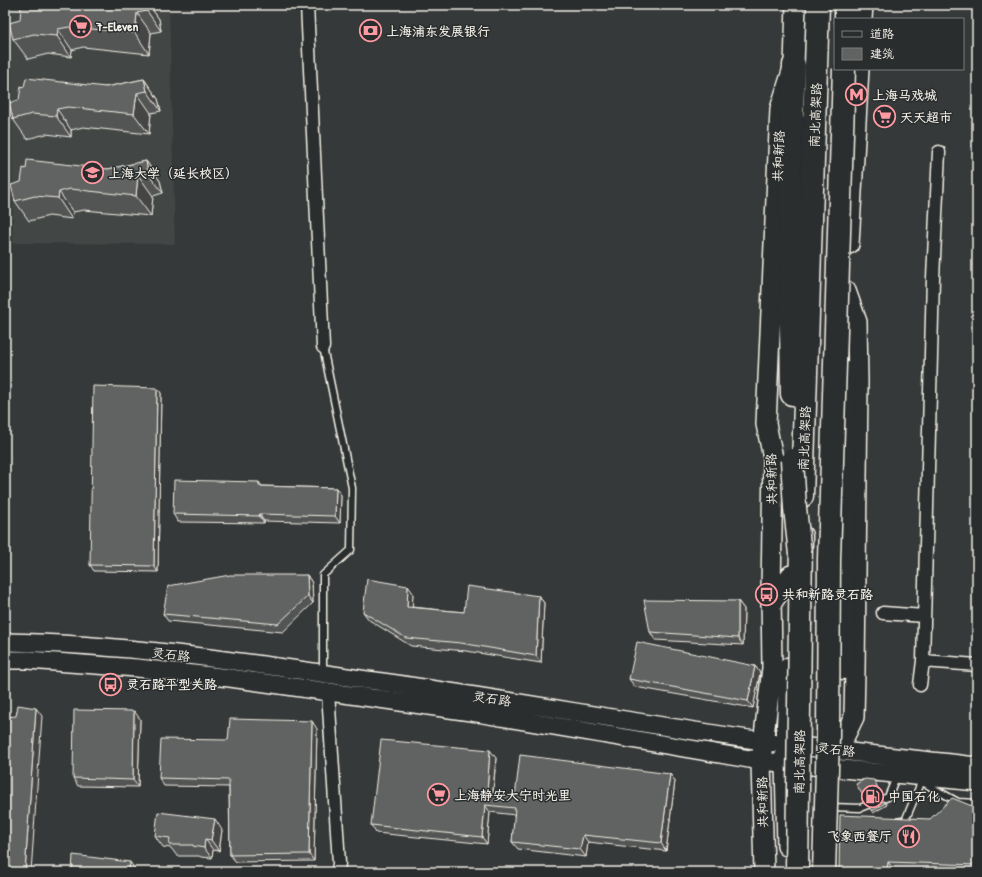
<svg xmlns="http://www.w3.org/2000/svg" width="982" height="877" font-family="'Patrick Hand','LXGW WenKai TC',sans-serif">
  <rect width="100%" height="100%" fill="#363939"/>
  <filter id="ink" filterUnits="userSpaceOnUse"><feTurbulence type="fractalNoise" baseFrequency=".025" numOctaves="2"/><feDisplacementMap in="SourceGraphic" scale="8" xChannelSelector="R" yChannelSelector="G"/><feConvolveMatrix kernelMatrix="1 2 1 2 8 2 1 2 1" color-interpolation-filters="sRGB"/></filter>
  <g filter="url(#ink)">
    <!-- built -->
    <path fill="#434645" d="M 11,5 L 169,5 L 175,244 L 13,243 Z"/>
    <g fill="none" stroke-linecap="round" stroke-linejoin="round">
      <defs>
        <path id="lane" d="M 323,672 L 323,575 L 351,550 L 352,488 L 323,347
          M 922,782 L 958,802
          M 956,803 L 958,802 L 977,803
          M 831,807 L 860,808 L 888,797 L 896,777
          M 901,821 L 905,821 L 923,778"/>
        <path id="street" d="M 307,5 L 323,347
          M 883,613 L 924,616
          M 923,661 L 977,665
          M 920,685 L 923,661 L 933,278 L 939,152
          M 328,692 L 339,863 L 338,872"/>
        <path id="secondary" d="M 5,642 C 132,644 257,664 382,682 C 509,700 635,723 762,741 C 833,751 905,758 977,766
          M 5,660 L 28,660 L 137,668 L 230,678 L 471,712 L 761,761 L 977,782"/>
        <path id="primary" d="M 862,19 L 863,5
          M 801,216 L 802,125
          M 849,244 L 859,69
          M 771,604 L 791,575
          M 838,750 L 854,717 L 855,671 L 858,382 L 857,322 L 846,291
          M 787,846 L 785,763 L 789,667
          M 764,872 L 761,761 L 772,668 L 771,593 L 773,458 L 766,424 L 780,109 L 794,65 L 796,5"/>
        <path id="highway" d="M 846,19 L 846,5
          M 792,394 L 789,180 L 794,65
          M 802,496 L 818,5
          M 800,623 L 801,536
          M 843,668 L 845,373"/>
      </defs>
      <!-- lane casing -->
      <use href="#lane" stroke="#f4f1e8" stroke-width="9"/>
      <!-- street casing -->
      <use href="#street" stroke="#f4f1e8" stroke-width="15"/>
      <!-- secondary casing -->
      <use href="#secondary" stroke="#f4f1e8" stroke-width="20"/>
      <!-- primary casing -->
      <use href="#primary" stroke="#f4f1e8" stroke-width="22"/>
      <!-- highway casing -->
      <use href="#highway" stroke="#f4f1e8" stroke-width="25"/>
      <!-- lane -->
      <use href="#lane" stroke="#2a2d2e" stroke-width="6"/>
      <!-- street -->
      <use href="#street" stroke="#2a2d2e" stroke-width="12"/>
      <!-- secondary -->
      <use href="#secondary" stroke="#2a2d2e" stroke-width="17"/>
      <!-- primary -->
      <use href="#primary" stroke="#2a2d2e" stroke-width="19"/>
      <!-- highway -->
      <use href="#highway" stroke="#2a2d2e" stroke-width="22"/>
      <defs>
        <path id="highway-bridge" d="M 792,460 L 795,508 L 800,554
          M 797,872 L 800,623
          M 824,872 L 828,736 L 829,559 L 844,69"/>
      </defs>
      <!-- highway-bridge casing -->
      <use href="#highway-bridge" stroke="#f4f1e8" stroke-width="25" stroke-linecap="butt"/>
      <!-- highway-bridge -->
      <use href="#highway-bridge" stroke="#2a2d2e" stroke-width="22"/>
    </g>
    <!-- wall -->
    <path fill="#535554" stroke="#f4f1e8" d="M 149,5 L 159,19 L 161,31 L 151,33 L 149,54 L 83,47 L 72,50 L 71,57 L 48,54 L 28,59 L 13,39 L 20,20 L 107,7 Z
      M 144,79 L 158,99 L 161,111 L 151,113 L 149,134 L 83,127 L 71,130 L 71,137 L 46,134 L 27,139 L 13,119 L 24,87 L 106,87 Z
      M 146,161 L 160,181 L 163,193 L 153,196 L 151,216 L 84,210 L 73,212 L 72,219 L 49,216 L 29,221 L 15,201 L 26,169 L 108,169 Z
      M 157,388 L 161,393 L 158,572 L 94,571 L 90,565 Z
      M 262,486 L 336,488 L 341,495 L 340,523 L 264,521 L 264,523 L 178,522 L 173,514 Z
      M 307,575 L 312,583 L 313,603 L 283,632 L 168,621 L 163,614 Z
      M 413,593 L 412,607 L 464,612 L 539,596 L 544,603 L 541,663 L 466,651 L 411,646 L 369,620 L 363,612 Z
      M 738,601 L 744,609 L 743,645 L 655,640 L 650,632 Z
      M 755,666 L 760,673 L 753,708 L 635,687 L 629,679 Z
      M 140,719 L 138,787 L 78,786 L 73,778 Z
      M 317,729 L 314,861 L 236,862 L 230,855 L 229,787 L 164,786 L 159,778 L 228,740 Z
      M 496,758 L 493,793 L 515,797 L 670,774 L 675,781 L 666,851 L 588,842 L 586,857 L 518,849 L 512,842 L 515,815 L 490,812 L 487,844 L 376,833 L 371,825 Z
      M 874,780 L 881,795 L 866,801 L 865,799 Z
      M 884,801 L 887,805 L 873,813 L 869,807 Z
      M 977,808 L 977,872 L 839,872 L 930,819 Z
      M 222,830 L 219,851 L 213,850 L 212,858 L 201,857 L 199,856 L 177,856 L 171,848 L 163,847 L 155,836 Z"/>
    <!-- shaded-wall -->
    <path fill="#444545" stroke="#f4f1e8" d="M 146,5 L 149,5 L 159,19 L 161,31 L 147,11 Z
      M 137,13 L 151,33 L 149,54 L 135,33 Z
      M 58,29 L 72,50 L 71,57 L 57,36 Z
      M 144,79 L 158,99 L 161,111 L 147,91 Z
      M 137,93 L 151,113 L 149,134 L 134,114 Z
      M 57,109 L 71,130 L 71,137 L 56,116 Z
      M 146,161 L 160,181 L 163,193 L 148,173 Z
      M 138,175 L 153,196 L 151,216 L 136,196 Z
      M 59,192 L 73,212 L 72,219 L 58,198 Z
      M 157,388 L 161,393 L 158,572 L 154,566 Z
      M 259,482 L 264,489 L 259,486 Z
      M 336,488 L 341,495 L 340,523 L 335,516 Z
      M 259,514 L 264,521 L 264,523 L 259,516 Z
      M 307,575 L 312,583 L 313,603 L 308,596 Z
      M 408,586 L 413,593 L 412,614 L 407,607 Z
      M 539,596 L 544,603 L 541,663 L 536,656 Z
      M 738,601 L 744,609 L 743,645 L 738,638 Z
      M 755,666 L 760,673 L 753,708 L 748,701 Z
      M 36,708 L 42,716 L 31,872 L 25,872 Z
      M 134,711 L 140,719 L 138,787 L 133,780 Z
      M 312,721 L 317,729 L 314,861 L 309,854 Z
      M 490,750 L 496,758 L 492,800 L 487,792 Z
      M 670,774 L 675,781 L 666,851 L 661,843 Z
      M 485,805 L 490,812 L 487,844 L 482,837 Z
      M 215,819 L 222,830 L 219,851 L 211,840 Z
      M 583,835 L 588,842 L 586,857 L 580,849 Z
      M 205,839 L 213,850 L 212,858 L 204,848 Z
      M 130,862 L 137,872 L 129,872 Z
      M 888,862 L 895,872 L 887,872 Z"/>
    <!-- building -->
    <path fill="#616362" stroke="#f4f1e8" d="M 25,5 L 90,5 L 107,7 L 116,5 L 146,5 L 147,11 L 137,13 L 135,33 L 69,27 L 58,29 L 57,36 L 34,34 L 13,39 L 9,23 L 20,20 L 21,6 L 25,6 Z
      M 26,78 L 106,87 L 144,79 L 147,91 L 137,93 L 134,114 L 68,107 L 57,109 L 56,116 L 32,114 L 13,119 L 9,103 L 19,100 L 21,86 L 24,87 Z
      M 27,160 L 108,169 L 146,161 L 148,173 L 138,175 L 136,196 L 70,189 L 59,192 L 58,198 L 35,196 L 15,201 L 11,185 L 21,182 L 23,168 L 26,169 Z
      M 93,386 L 157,388 L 154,566 L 90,565 Z
      M 174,480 L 259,482 L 259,486 L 336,488 L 335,516 L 259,514 L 259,516 L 173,514 Z
      M 230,575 L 307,575 L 308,596 L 278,624 L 163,614 L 168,586 Z
      M 367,579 L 408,586 L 407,607 L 464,612 L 467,586 L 539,596 L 536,656 L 461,643 L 406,638 L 363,612 Z
      M 644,600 L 738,601 L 738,638 L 650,632 Z
      M 637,642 L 755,666 L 748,701 L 629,679 Z
      M 18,705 L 36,708 L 25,872 L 5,872 L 5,717 L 16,716 Z
      M 74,710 L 134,711 L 133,780 L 73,778 Z
      M 230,719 L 312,721 L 309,854 L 230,855 L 229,780 L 159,778 L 161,739 L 228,740 Z
      M 381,740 L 490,750 L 487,792 L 515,797 L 520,755 L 670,774 L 661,843 L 583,835 L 580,849 L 512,842 L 515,808 L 485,805 L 482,837 L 371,825 Z
      M 865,779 L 874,780 L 880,793 L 865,799 L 856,784 Z
      M 952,798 L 977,808 L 977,865 L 888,862 L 887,872 L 839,872 L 840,815 L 930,819 Z
      M 884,801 L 885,803 L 872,811 L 869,807 Z
      M 158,812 L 215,819 L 211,840 L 205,839 L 204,848 L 193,846 L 193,845 L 169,845 L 170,838 L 155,836 Z
      M 73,855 L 130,862 L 129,872 L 72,872 Z"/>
  </g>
  <!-- icons -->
  <defs>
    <symbol id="supermarket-ring" viewBox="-11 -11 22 22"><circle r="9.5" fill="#2a2d2e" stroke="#ff9aa2" stroke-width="1.5"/><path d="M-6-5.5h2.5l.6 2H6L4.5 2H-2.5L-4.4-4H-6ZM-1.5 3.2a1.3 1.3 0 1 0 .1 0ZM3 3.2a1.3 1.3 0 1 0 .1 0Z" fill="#ff9aa2"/></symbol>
    <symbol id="bank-ring" viewBox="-11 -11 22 22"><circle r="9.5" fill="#2a2d2e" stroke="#ff9aa2" stroke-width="1.5"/><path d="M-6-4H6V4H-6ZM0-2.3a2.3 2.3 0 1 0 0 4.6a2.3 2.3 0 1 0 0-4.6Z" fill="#ff9aa2"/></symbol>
    <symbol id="metro-ring" viewBox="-11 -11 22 22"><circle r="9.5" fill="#2a2d2e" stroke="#ff9aa2" stroke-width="1.5"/><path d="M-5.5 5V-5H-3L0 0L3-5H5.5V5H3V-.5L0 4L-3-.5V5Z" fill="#ff9aa2"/></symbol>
    <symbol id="university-ring" viewBox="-11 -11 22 22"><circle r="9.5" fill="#2a2d2e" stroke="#ff9aa2" stroke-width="1.5"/><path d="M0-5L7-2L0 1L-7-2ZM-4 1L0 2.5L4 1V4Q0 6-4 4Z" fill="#ff9aa2"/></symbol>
    <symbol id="bus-ring" viewBox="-11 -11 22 22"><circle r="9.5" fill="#2a2d2e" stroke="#ff9aa2" stroke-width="1.5"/><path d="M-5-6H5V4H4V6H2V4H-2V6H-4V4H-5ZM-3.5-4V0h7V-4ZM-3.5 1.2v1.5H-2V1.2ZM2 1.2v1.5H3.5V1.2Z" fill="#ff9aa2"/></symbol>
    <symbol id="fuel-ring" viewBox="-11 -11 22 22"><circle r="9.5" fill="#2a2d2e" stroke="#ff9aa2" stroke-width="1.5"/><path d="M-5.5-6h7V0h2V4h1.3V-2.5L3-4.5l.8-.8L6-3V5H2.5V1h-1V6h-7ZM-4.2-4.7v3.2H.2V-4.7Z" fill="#ff9aa2"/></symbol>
    <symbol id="restaurant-ring" viewBox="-11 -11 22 22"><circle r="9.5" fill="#2a2d2e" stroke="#ff9aa2" stroke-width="1.5"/><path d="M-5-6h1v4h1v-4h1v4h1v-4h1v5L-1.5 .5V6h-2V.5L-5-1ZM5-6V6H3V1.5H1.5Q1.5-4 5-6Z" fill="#ff9aa2"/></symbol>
  </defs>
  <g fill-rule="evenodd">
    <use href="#supermarket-ring" x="68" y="14" width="25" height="25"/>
    <use href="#bank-ring" x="358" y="18" width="25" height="25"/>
    <use href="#metro-ring" x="844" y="82" width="25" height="25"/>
    <use href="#supermarket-ring" x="872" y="104" width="25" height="25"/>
    <use href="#university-ring" x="80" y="160" width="25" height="25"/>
    <use href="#bus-ring" x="754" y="582" width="25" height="25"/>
    <use href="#bus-ring" x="98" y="672" width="25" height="25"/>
    <use href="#supermarket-ring" x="426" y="782" width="25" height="25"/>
    <use href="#fuel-ring" x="860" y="784" width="25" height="25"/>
    <use href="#restaurant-ring" x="896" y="824" width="25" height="25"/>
  </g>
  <g text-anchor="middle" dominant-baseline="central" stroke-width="3" stroke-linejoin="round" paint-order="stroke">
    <!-- poi labels -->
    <g font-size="13" font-weight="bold" fill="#f4f1e8" stroke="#2a2d2e" text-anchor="start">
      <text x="96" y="26">7-Eleven</text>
      <text x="386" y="31">上海浦东发展银行</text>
      <text x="872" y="95">上海马戏城</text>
      <text x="900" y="117">天天超市</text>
      <text x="108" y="173">上海大学（延长校区）</text>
      <text x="782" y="594">共和新路灵石路</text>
      <text x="126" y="684">灵石路平型关路</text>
      <text x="454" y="795">上海静安大宁时光里</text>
      <text x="888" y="796">中国石化</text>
      <text x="892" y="836" text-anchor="end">飞象西餐厅</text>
    </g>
    <!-- street labels -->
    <g font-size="13" fill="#f4f1e8" stroke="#2a2d2e">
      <text transform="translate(815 115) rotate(-88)">南北高架路</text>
      <text transform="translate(778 156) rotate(-88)">共和新路</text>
      <text transform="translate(804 438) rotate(-88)">南北高架路</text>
      <text transform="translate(771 479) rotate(-91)">共和新路</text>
      <text transform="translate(171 654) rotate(7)">灵石路</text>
      <text transform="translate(492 698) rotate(9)">灵石路</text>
      <text transform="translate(836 749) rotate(7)">灵石路</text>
      <text transform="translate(799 762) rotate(-89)">南北高架路</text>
      <text transform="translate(762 802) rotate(-91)">共和新路</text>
    </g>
  </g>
  <!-- margin -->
  <rect width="982" height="877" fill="none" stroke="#2a2d2e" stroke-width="20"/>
  <rect x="10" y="10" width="962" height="857" fill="none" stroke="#f4f1e8" stroke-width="1.5" filter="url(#ink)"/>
  <!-- legend -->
  <rect x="834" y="18" width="130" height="52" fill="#2a2d2e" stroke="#7b7b78"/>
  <rect x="842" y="31" width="20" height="6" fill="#2a2d2e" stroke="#7b7b78"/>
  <text x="870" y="38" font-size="12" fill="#f4f1e8">道路</text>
  <rect x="842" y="48" width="20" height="12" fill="#616362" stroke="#7b7b78"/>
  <text x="870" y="58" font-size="12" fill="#f4f1e8">建筑</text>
</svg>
